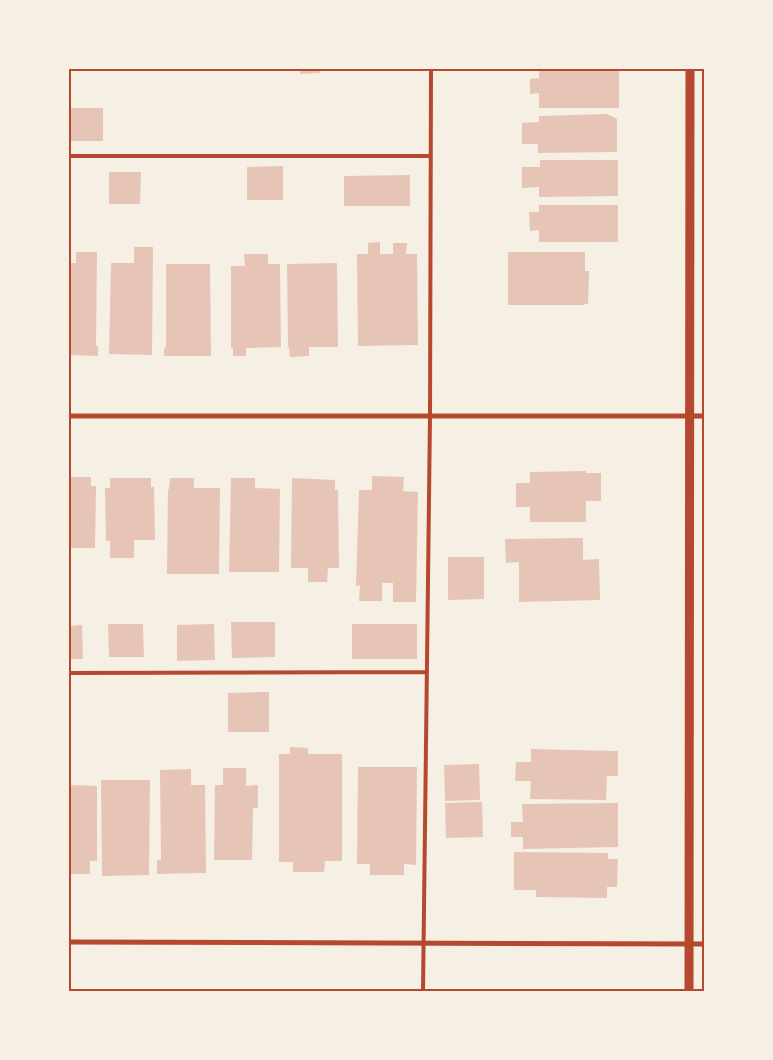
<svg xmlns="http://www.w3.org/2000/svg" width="773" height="1060" font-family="Arial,sans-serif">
  <rect width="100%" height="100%" fill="#f6efe4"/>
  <!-- building -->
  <path fill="#e6c5b7" d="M 242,69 L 261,69 L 261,71 L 242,71 Z
    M 300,69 L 320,69 L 320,73 L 300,74 Z
    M 619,70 L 619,108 L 539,108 L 539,93 L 530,94 L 530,79 L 539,78 L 539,71 Z
    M 70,108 L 103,108 L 103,141 L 70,141 Z
    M 607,114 L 617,119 L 617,152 L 538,153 L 538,144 L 522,144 L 522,123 L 539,122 L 539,116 Z
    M 540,160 L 618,160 L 618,196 L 539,197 L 539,187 L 522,188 L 522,167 L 540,167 Z
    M 283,166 L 283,200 L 247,200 L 247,167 Z
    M 109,172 L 141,172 L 140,204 L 109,204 Z
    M 410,175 L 410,206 L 344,206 L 344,176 Z
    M 539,205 L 618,205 L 618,242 L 539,242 L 539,230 L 530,231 L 529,212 L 539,212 Z
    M 380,242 L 380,254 L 393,254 L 393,243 L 407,243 L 406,254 L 417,254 L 418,345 L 358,346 L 357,254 L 368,254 L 368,243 Z
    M 134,247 L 153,247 L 152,355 L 109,354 L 111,263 L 134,263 Z
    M 76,252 L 97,252 L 96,346 L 98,346 L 98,356 L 69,355 L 69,263 L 76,263 Z
    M 508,252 L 585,252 L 585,271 L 589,271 L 588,304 L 585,304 L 584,305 L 508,305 Z
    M 244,254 L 268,254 L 268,264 L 280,264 L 281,347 L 246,348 L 246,356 L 233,356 L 233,348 L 231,347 L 231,266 L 245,266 Z
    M 337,263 L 338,347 L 309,347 L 309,356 L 290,357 L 289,347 L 288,348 L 287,264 Z
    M 166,264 L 210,264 L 211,356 L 164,356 L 164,348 L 166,347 Z
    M 586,471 L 586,473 L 601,473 L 601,501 L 586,501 L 586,522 L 530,522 L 530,507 L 516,507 L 516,483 L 530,483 L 530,472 Z
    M 372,476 L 404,477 L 403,491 L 418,492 L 416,602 L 393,602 L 393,583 L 382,583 L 382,601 L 359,601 L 360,585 L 356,586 L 359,490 L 372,490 Z
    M 69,477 L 91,477 L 91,486 L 96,486 L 95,548 L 69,548 Z
    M 110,478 L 151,478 L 151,487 L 154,487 L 155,540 L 134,540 L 134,558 L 110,558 L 110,541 L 106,541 L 105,488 L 110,488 Z
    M 170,478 L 194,478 L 194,488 L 220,488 L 219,574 L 167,574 L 168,489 L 169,489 Z
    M 231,478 L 255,478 L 255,488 L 280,489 L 279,572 L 229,572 Z
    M 292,478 L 335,480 L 335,490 L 338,490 L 339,568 L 328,568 L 327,582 L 308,582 L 308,568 L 291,568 Z
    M 583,538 L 583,560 L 599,559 L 600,600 L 519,602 L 519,562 L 506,563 L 505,539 Z
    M 448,557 L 484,557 L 484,599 L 448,600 Z
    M 231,622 L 275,622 L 275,657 L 232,658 Z
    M 108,624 L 143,624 L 144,657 L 109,657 Z
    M 214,624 L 215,660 L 177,661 L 177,625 Z
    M 352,624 L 417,624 L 417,659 L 352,659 Z
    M 82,625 L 83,659 L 69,659 L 69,626 Z
    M 269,692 L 269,732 L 228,732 L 228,693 Z
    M 290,747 L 308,748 L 308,754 L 342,754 L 342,861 L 325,861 L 324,872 L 293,872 L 293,862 L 279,862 L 279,754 L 290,754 Z
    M 531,749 L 618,751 L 618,776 L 607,776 L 606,800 L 530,799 L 531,781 L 515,781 L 516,762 L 531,762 Z
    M 479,764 L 480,800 L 445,801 L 444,765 Z
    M 358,767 L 417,767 L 416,865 L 404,864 L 404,875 L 370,875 L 370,864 L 357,864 Z
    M 223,768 L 246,768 L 246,786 L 258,785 L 258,808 L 253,808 L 252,860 L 214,860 L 215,785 L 223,785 Z
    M 191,769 L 191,785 L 205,785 L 206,873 L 157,874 L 157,860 L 161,860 L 160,770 Z
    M 101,780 L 150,780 L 149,875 L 102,876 Z
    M 69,785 L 97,786 L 97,861 L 90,861 L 90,874 L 69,874 Z
    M 482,802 L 483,837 L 446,838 L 445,803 Z
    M 618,803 L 618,847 L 523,849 L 523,837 L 511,837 L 511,822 L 523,822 L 522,804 Z
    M 514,852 L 608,853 L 608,859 L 618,859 L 617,887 L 607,887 L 607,898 L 536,897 L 536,890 L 514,890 Z"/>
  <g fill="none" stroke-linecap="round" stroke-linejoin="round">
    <!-- service -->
    <path stroke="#b5482f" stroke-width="4" d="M 69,156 L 431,156
      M 69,673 L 426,672
      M 423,991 L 430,416 L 431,69"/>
    <!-- minor -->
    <path stroke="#b5482f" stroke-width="5" d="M 69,416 L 704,416
      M 69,942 L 704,944"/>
    <!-- tertiary -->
    <path stroke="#b5482f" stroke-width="9" d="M 689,991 L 690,69"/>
  </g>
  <!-- border -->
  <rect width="773" height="1060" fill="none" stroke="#f6efe4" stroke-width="140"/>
  <rect x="70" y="70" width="633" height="920" fill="none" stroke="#b5482f" stroke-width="2"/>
</svg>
